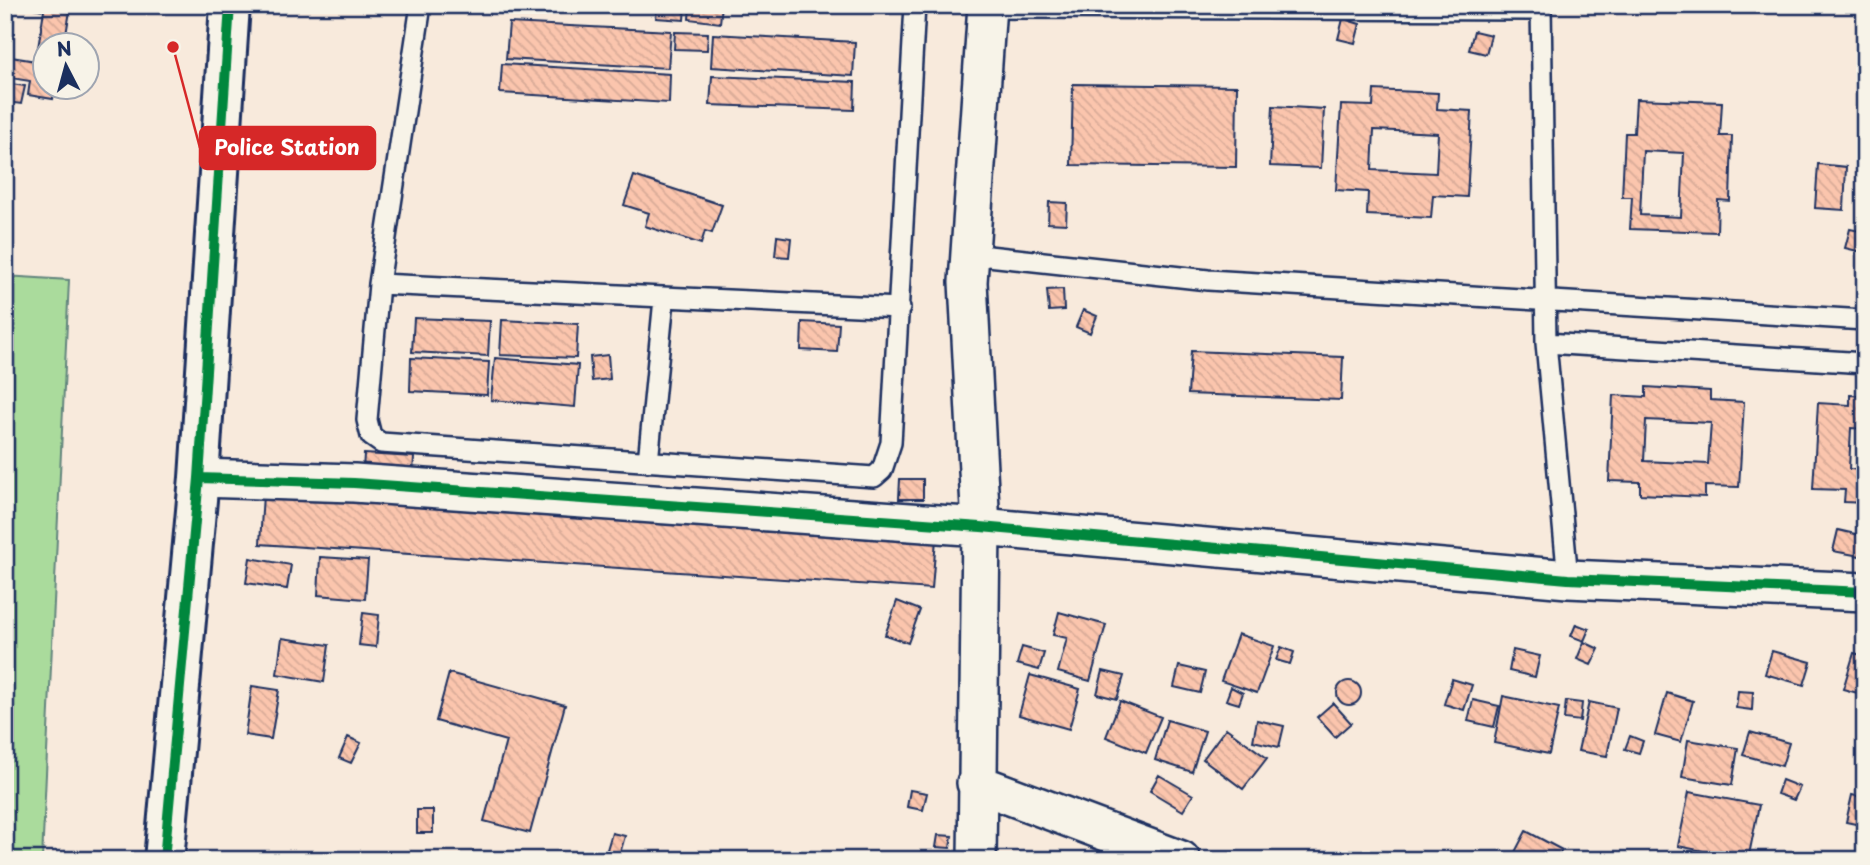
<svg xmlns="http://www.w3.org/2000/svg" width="1870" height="865" font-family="'Playpen Sans',sans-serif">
  <defs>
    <pattern id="building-back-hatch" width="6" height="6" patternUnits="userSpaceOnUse" patternTransform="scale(1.75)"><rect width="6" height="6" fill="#fbc5ad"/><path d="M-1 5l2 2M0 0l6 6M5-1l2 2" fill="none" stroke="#d7aa97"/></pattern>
  </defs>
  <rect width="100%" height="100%" fill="#f8eadc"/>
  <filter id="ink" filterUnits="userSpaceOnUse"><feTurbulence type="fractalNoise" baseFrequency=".0143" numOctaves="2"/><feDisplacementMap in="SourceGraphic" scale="14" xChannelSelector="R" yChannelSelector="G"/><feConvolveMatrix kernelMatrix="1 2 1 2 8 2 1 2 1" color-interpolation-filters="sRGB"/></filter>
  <g filter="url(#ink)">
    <!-- pitch -->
    <path fill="#aadb9c" stroke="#62857d" stroke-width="2" d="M 5,276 L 69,280 L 42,860 L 5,860 Z"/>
    <!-- building -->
    <path fill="url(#building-back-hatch)" stroke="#1b2f5e" stroke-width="2" fill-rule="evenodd" d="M 17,5 L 75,5 L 73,12 L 70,11 L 64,46 L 46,46 L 46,88 L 55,88 L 53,99 L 28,95 L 30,81 L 5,77 L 5,56 L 36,61 L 44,10 Z
      M 657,5 L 685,5 L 684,20 L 656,18 Z
      M 690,5 L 722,5 L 720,23 L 689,19 Z
      M 1343,19 L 1360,24 L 1355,43 L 1338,39 Z
      M 509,23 L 671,31 L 668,68 L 506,59 Z
      M 1474,31 L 1491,35 L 1486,54 L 1469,50 Z
      M 675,32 L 708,33 L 707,50 L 674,49 Z
      M 713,34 L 855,42 L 853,76 L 711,67 Z
      M 502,64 L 670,74 L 669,103 L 500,93 Z
      M 712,76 L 855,82 L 854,110 L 710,105 Z
      M 11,84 L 25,86 L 21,104 L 7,102 Z
      M 1073,84 L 1237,86 L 1236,167 L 1071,165 Z
      M 1374,90 L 1438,93 L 1437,109 L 1472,111 L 1467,197 L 1433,195 L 1431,218 L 1367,215 L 1368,192 L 1336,190 L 1341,105 L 1373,106 ZM 1374,130 L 1438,133 L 1436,173 L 1372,170 Z
      M 1636,99 L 1722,102 L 1720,136 L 1732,136 L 1730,201 L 1718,200 L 1717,232 L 1630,229 L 1632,197 L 1622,197 L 1625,133 L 1634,133 ZM 1643,151 L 1684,153 L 1681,217 L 1640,215 Z
      M 1273,106 L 1324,109 L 1321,168 L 1270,166 Z
      M 1818,164 L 1846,167 L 1844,210 L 1815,208 Z
      M 634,176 L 722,205 L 712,233 L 705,231 L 701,244 L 645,226 L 649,213 L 624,205 Z
      M 1049,202 L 1067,203 L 1066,224 L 1048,223 Z
      M 1850,229 L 1865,232 L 1862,252 L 1845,248 Z
      M 777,236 L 791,238 L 789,257 L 775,256 Z
      M 1063,289 L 1064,310 L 1049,311 L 1047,290 Z
      M 1083,310 L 1097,316 L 1090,333 L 1076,327 Z
      M 414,318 L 490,321 L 488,356 L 412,352 Z
      M 502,320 L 578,324 L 576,358 L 500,355 Z
      M 802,322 L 839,324 L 837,352 L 801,350 Z
      M 1191,351 L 1343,357 L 1341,400 L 1188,394 Z
      M 608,355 L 610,379 L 592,381 L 590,357 Z
      M 411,358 L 489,362 L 487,395 L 410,391 Z
      M 495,358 L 578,365 L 575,407 L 491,400 Z
      M 1646,387 L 1710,391 L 1710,400 L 1744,402 L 1739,487 L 1705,486 L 1705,497 L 1640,494 L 1640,482 L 1609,481 L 1613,395 L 1646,397 ZM 1646,420 L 1711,423 L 1708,464 L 1644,461 Z
      M 1850,395 L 1865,396 L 1865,429 L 1851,428 L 1849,469 L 1865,470 L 1865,503 L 1844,502 L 1845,490 L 1813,489 L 1818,403 L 1850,405 Z
      M 364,454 L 414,457 L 413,473 L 363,470 Z
      M 900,479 L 923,479 L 923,499 L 899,499 Z
      M 263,494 L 936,539 L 932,589 L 260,544 Z
      M 1838,530 L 1864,536 L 1860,556 L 1833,551 Z
      M 320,557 L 368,560 L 365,599 L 318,595 Z
      M 250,558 L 291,565 L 287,589 L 246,583 Z
      M 897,601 L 920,610 L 908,643 L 885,635 Z
      M 1059,612 L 1106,625 L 1090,681 L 1058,672 L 1067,638 L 1053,635 Z
      M 363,613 L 379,615 L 376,647 L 359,645 Z
      M 1576,624 L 1589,629 L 1584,641 L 1571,636 Z
      M 1238,634 L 1274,646 L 1257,693 L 1221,681 Z
      M 282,638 L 329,645 L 324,682 L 277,674 Z
      M 1584,642 L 1599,649 L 1591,665 L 1577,659 Z
      M 1022,647 L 1044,653 L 1039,670 L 1017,664 Z
      M 1281,647 L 1294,652 L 1290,664 L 1276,660 Z
      M 1513,650 L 1540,656 L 1535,677 L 1509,671 Z
      M 1772,651 L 1811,662 L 1804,685 L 1765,674 Z
      M 1854,653 L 1865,656 L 1865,695 L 1843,689 Z
      M 1179,666 L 1205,672 L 1200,693 L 1174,687 Z
      M 1103,671 L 1124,676 L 1117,699 L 1097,694 Z
      M 449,673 L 565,705 L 530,833 L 484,821 L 506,741 L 436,721 Z
      M 1030,675 L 1080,689 L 1069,729 L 1019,715 Z
      M 1452,679 L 1472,685 L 1464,710 L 1444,704 Z
      M1337 693a12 12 0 1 1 24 0a12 12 0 1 1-24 0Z
      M 252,686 L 279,690 L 271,739 L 245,735 Z
      M 1231,687 L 1243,693 L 1239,704 L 1226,700 Z
      M 1738,691 L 1753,692 L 1752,710 L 1736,708 Z
      M 1667,693 L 1693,701 L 1681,742 L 1655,735 Z
      M 1503,696 L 1559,708 L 1549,754 L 1494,743 Z
      M 1473,700 L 1499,706 L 1494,727 L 1468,721 Z
      M 1120,701 L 1161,717 L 1146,753 L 1106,737 Z
      M 1566,701 L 1582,703 L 1580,721 L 1564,719 Z
      M 1589,702 L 1617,708 L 1607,756 L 1578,751 Z
      M 1333,703 L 1351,723 L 1335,737 L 1317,717 Z
      M 1167,720 L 1205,731 L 1192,772 L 1155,760 Z
      M 1257,720 L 1284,726 L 1279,747 L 1253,741 Z
      M 1226,728 L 1267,758 L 1243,789 L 1203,759 Z
      M 1750,732 L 1789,743 L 1782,766 L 1743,755 Z
      M 1630,736 L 1643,741 L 1639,753 L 1625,749 Z
      M 348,737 L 361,743 L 351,763 L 339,758 Z
      M 1688,740 L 1738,748 L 1732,785 L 1682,777 Z
      M 1159,775 L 1193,795 L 1183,811 L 1150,791 Z
      M 1782,780 L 1800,787 L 1794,800 L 1777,794 Z
      M 910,790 L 927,793 L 923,810 L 907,807 Z
      M 1689,792 L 1759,805 L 1748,860 L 1678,846 Z
      M 1852,795 L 1865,798 L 1865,826 L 1846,822 Z
      M 417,810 L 433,810 L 433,833 L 417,833 Z
      M 1526,831 L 1562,850 L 1556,860 L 1531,860 L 1515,852 Z
      M 612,833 L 625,836 L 619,857 L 606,853 Z
      M 938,835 L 952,836 L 950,848 L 936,847 Z
      M 1036,854 L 1064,860 L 1035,860 Z"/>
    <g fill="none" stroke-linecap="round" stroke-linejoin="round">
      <defs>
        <path id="lane" d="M 421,5 L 379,284 L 367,420 L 371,436 L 381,443 L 874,477 L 882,470 L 891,443 L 915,5
          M 1541,5 L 1546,343 L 1568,579
          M 986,8 L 1541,10
          M 970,254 L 1208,280 L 1865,320
          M 379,284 L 900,308
          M 1546,343 L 1865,363
          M 648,462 L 664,299"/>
        <path id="street" d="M 199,478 L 354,483 L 981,527 L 1568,579 L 1865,592
          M 976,783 L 1181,860
          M 977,860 L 981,527 L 968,282 L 987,5"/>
        <path id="secondary" d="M 164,860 L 199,478 L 230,5"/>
      </defs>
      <!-- lane casing -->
      <use href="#lane" stroke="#1b2f5e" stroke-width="24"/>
      <!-- street casing -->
      <use href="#street" stroke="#1b2f5e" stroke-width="42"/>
      <!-- secondary casing -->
      <use href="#secondary" stroke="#1b2f5e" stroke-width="44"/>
      <!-- lane -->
      <use href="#lane" stroke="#f7f3e8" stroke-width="19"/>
      <!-- street -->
      <use href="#street" stroke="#f7f3e8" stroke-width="37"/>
      <!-- secondary -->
      <use href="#secondary" stroke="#f7f3e8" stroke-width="38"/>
      <defs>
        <path id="cycleway" d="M 199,478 L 354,483 L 981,527 L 1568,579 L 1865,592
          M 164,860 L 199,478 L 230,5"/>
      </defs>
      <!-- cycleway casing -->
      <use href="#cycleway" stroke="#f7f3e8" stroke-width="15"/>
      <!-- cycleway -->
      <use href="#cycleway" stroke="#00873e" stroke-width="10"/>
    </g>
  </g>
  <!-- callouts -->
  <path fill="none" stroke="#d62828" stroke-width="2.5" d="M173 47L200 148"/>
  <circle fill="#d62828" stroke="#f7f3e8" stroke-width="2.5" cx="173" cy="47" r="7"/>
  <rect fill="#d62828" stroke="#d62828" stroke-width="2.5" x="200" y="127" width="175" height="42" rx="7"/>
  <g font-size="21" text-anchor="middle" font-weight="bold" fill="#fff">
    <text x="287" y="155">Police Station</text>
  </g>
  <!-- margin -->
  <rect width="1870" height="865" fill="none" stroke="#f7f3e8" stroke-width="28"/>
  <rect x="14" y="14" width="1842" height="837" fill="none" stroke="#1b2f5e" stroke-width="2.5" filter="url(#ink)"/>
  <!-- north arrow -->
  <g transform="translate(66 66) rotate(354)"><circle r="33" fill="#f7f3e8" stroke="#9fa5b1" stroke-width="2"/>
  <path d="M0-5L12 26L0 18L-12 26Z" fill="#1b2f5e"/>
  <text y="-10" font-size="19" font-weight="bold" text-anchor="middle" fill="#1b2f5e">N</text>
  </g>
</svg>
